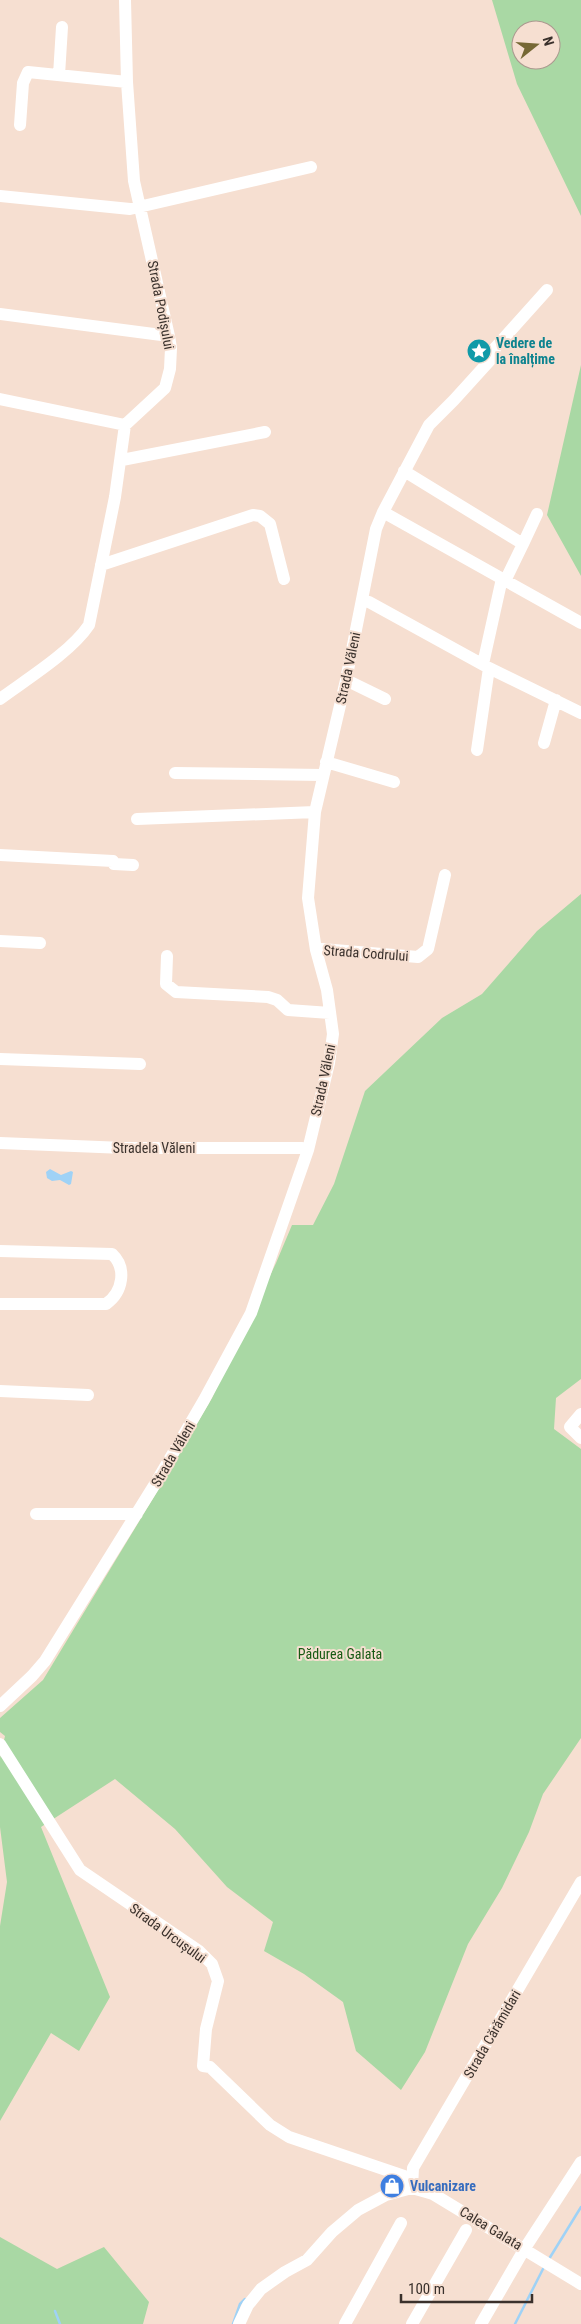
<svg xmlns="http://www.w3.org/2000/svg" width="581" height="2324" font-family="'Roboto Condensed',sans-serif">
  <rect width="100%" height="100%" fill="#f6dfd1"/>
  <!-- green -->
  <path fill="#a9d8a4" fill-rule="evenodd" d="M 492,0 L 581,0 L 581,216 L 517,84 ZM 521,30 L 551,30 L 551,60 L 521,60 Z
    M 581,365 L 581,576 L 547,515 Z
    M 581,894 L 581,1379 L 556,1398 L 554,1429 L 581,1449 L 581,1738 L 543,1794 L 529,1832 L 502,1888 L 468,1944 L 425,2052 L 401,2090 L 356,2051 L 343,2002 L 304,1974 L 264,1951 L 273,1922 L 227,1887 L 175,1829 L 115,1779 L 41,1827 L 110,1997 L 79,2051 L 51,2033 L 0,2121 L 0,1926 L 7,1882 L 0,1827 L 0,1758 L 5,1736 L 0,1732 L 0,1718 L 43,1680 L 166,1477 L 212,1398 L 276,1263 L 292,1225 L 313,1225 L 334,1184 L 365,1091 L 442,1018 L 482,994 L 537,931 Z
    M 0,2237 L 57,2269 L 104,2247 L 149,2302 L 143,2324 L 0,2324 Z"/>
  <!-- water -->
  <path fill="#9fd2f6" d="M 50,1169 L 61,1175 L 71,1171 L 73,1172 L 71,1184 L 69,1185 L 60,1180 L 52,1181 L 47,1178 L 46,1172 Z"/>
  <g fill="none" stroke-linecap="round" stroke-linejoin="round">
    <!-- stream -->
    <path stroke="#9fd2f6" stroke-width="2.5" d="M 549,2259 L 581,2207
      M 55,2311 L 60,2324
      M 233,2324 L 240,2304 L 245,2299
      M 515,2324 L 545,2265"/>
    <!-- minor -->
    <path stroke="#fff" stroke-width="12" d="M 59,75 L 62,27
      M 20,125 L 23,83 L 28,72 L 127,82
      M 0,196 L 130,209 L 311,167
      M 0,314 L 169,336
      M 0,399 L 125,425
      M 122,460 L 265,432
      M 404,471 L 523,544 L 506,579 L 501,583 L 483,664
      M 383,512 L 581,623
      M 523,544 L 537,514
      M 101,565 L 253,515 L 260,516 L 270,524 L 284,579
      M 362,600 L 369,602 L 489,668 L 581,713
      M 346,680 L 385,699
      M 0,699 C 27,679 71,652 89,625 L 115,497 L 125,425 L 165,388 L 170,369 L 171,348 L 169,336 L 134,181 L 127,82 L 125,0
      M 544,743 L 556,700
      M 477,750 L 489,668
      M 326,762 L 394,782
      M 175,773 L 323,775
      M 137,819 L 315,812
      M 0,855 L 113,861 L 114,864 L 133,865
      M 0,941 L 40,943
      M 316,950 L 322,949 L 418,957 L 428,949 L 445,875
      M 167,956 L 166,984 L 176,992 L 268,997 L 277,1000 L 288,1010 L 330,1013
      M 0,1059 L 140,1064
      M 0,1143 L 124,1148 L 302,1148 L 308,1150
      M 0,1251 L 112,1254 C 127,1268 123,1292 106,1304 L 0,1304
      M 0,1391 L 88,1395
      M 581,1414 L 570,1427 L 581,1438
      M 36,1514 L 137,1514
      M 0,1706 L 32,1676 L 45,1661 L 155,1484 L 204,1400 L 251,1313 L 308,1150 L 329,1063 L 333,1034 L 327,990 L 316,950 L 308,898 L 315,812 L 346,680 L 376,529 L 383,512 L 429,425 L 454,400 L 493,357 L 495,348 L 547,290
      M 0,1744 L 80,1870 L 199,1951 L 212,1964 L 218,1981 L 206,2029 L 203,2066 L 210,2067 L 270,2125 L 289,2137 L 404,2176 L 412,2188
      M 412,2188 L 413,2168 L 581,1882
      M 239,2324 L 248,2305 L 261,2289 L 285,2272 L 307,2260 L 332,2232 L 358,2210 L 386,2195 L 412,2188 L 433,2194 L 581,2284
      M 345,2324 L 401,2223
      M 412,2324 L 466,2230
      M 481,2324 L 525,2248 L 581,2162"/>
  </g>
  <!-- icons -->
  <defs>
    <symbol id="sight-disc" viewBox="-11 -11 22 22"><circle r="9.5" fill="#0f9aa8" stroke="#f6dfd1"/><path d="M0-6L1.8-2.2L6-1.7L2.9 1.2L3.7 5.4L0 3.3L-3.7 5.4L-2.9 1.2L-6-1.7L-1.8-2.2Z" fill="#fff"/></symbol>
    <symbol id="shop-disc" viewBox="-11 -11 22 22"><circle r="9.5" fill="#3f7fe0" stroke="#f6dfd1"/><path d="M-5-2.5h2.3a2.7 3.5 0 0 1 5.4 0H5L5.5 6h-11ZM-1.5-2.5h3a1.5 2.3 0 0 0-3 0Z" fill="#fff"/></symbol>
  </defs>
  <g fill-rule="evenodd">
    <use href="#sight-disc" x="465" y="337" width="28" height="28"/>
    <use href="#shop-disc" x="378" y="2172" width="28" height="28"/>
  </g>
  <g text-anchor="middle" dominant-baseline="central" stroke-width="4" stroke-linejoin="round" paint-order="stroke">
    <!-- street labels -->
    <g font-size="14" fill="#3a312c" stroke="#f6dfd1">
      <text transform="translate(161 305) rotate(79)">Strada Podișului</text>
      <text transform="translate(348 668) rotate(-78)">Strada Văleni</text>
      <text transform="translate(366 953) rotate(4)">Strada Codrului</text>
      <text transform="translate(323 1080) rotate(-78)">Strada Văleni</text>
      <text x="154" y="1148">Stradela Văleni</text>
      <text transform="translate(173 1454) rotate(-60)">Strada Văleni</text>
      <text transform="translate(168 1933) rotate(36)">Strada Urcușului</text>
      <text transform="translate(492 2034) rotate(-60)">Strada Cărămidari</text>
      <text transform="translate(491 2228) rotate(31)">Calea Galata</text>
    </g>
    <!-- culture labels -->
    <g font-size="14" font-weight="bold" fill="#0d838f" stroke="#f6dfd1" text-anchor="start">
      <text x="496" y="343">Vedere de<tspan x="496" dy="16">la înalțime</tspan></text>
    </g>
    <!-- park labels -->
    <g font-size="14" fill="#185a14" stroke="#f6dfd1">
      <text x="340" y="1654">Pădurea Galata</text>
    </g>
    <!-- shop labels -->
    <g font-size="14" font-weight="bold" fill="#366cbe" stroke="#f6dfd1" text-anchor="start">
      <text x="410" y="2186">Vulcanizare</text>
    </g>
  </g>
  <!-- north arrow -->
  <g transform="translate(536 45) rotate(73)"><circle r="24" fill="#f6dfd1" stroke="#ab998f"/>
  <path d="M0-4L9 19L0 12L-9 19Z" fill="#766835"/>
  <text y="-8" font-size="14" font-weight="bold" text-anchor="middle" fill="#3a312c">N</text>
  </g>
  <!-- scale -->
  <path d="M401 2294v8h131v-8" fill="none" stroke="#3a312c" stroke-width="2.5"/>
  <text x="408" y="2294" font-size="15" fill="#3a312c" stroke="#f6dfd1" stroke-width="4" paint-order="stroke">100 m</text>
</svg>
